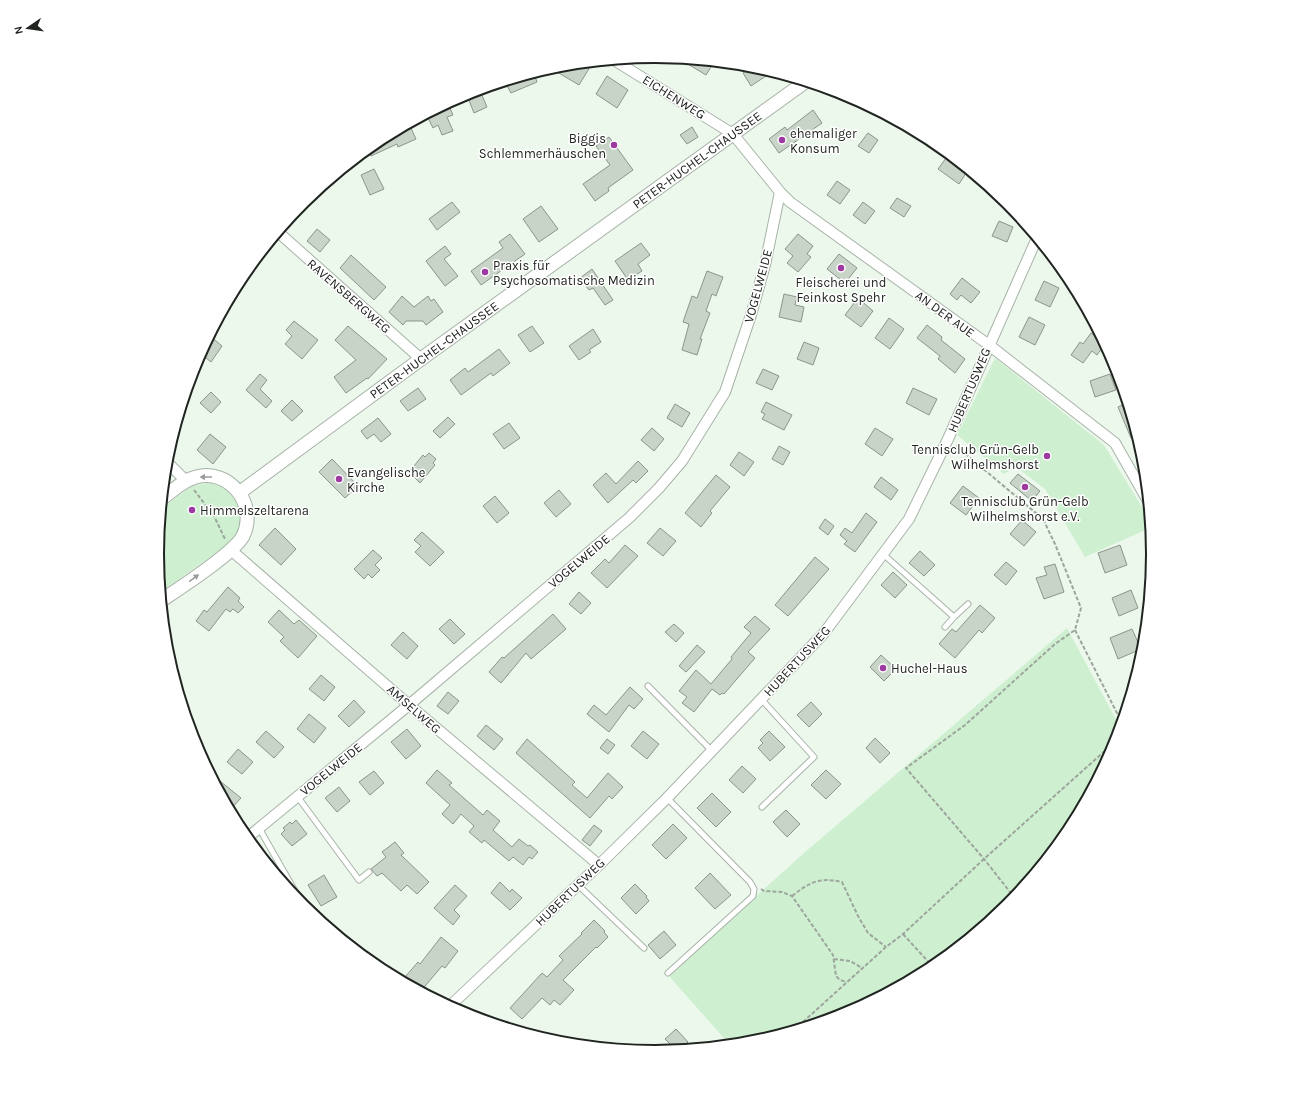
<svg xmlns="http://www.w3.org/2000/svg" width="1310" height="1108" font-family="Karla,sans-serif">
  <rect width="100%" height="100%" fill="#edf8ed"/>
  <!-- green -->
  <path fill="#cef0d0" d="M 995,358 L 1104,445 L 1150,520 L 1150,528 L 1085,557 L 1045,489 L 1016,467 L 1004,474 L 957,435 Z
    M 208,483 L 223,486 L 237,500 L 242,518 L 235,539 L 161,592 L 157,554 L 162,508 L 192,486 Z
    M 1067,628 L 1120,727 L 1115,745 L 1069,831 L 1007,906 L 931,968 L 845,1014 L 752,1042 L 730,1045 L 668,975 L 804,853 Z"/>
  <!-- building -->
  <path fill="#c9d4c9" stroke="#8b958b" d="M 678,58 L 697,60 L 714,62 L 706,75 Z
    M 584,63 L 590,67 L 579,85 L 557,72 L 561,65 Z
    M 754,66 L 772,72 L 751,86 L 743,73 Z
    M 534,73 L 537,82 L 511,93 L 505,82 Z
    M 607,76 L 628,90 L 617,108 L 596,94 Z
    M 481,93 L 487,107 L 474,113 L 468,98 Z
    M 449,106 L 453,115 L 447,117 L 453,131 L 442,135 L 438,125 L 433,128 L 427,116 Z
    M 813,110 L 822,123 L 779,153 L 769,139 L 785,127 L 787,130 Z
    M 409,124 L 416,139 L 398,147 L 397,144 L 371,156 L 368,149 L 379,140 Z
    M 692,127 L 698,137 L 687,144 L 680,135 Z
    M 868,133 L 878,140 L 869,153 L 858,146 Z
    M 609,137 L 633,170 L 608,188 L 609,191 L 595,201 L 583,184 L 610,165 L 596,146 Z
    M 949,154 L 968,170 L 959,184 L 938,169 Z
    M 374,169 L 384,189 L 370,195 L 361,175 Z
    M 837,181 L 850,190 L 840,204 L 827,195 Z
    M 897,198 L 911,206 L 904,217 L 890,208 Z
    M 452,202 L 460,212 L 437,230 L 429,219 Z
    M 863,202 L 875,211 L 865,224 L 853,215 Z
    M 541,206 L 558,229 L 539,242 L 523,219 Z
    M 999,221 L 1013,227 L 1007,242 L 992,236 Z
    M 317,229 L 330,240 L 320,252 L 307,241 Z
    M 510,234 L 525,254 L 481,285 L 471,271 L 503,248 L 499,242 Z
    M 798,234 L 813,246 L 807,254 L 811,257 L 798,272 L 787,263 L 793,256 L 785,249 Z
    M 641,243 L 650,255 L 638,264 L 642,271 L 628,280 L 615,261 Z
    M 445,246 L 451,254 L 444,259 L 458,276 L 445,286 L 426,261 Z
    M 839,254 L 857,268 L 845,283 L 827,269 Z
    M 351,255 L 386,287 L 374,300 L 340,268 Z
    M 592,269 L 613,300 L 605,305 L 593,288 L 589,290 L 580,278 Z
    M 707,271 L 723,277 L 716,296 L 712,294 L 706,311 L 710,313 L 700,339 L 702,339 L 697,355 L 682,350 L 689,324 L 683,322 L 692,296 L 697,298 Z
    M 962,278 L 980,292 L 971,303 L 961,295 L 957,300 L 950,294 Z
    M 1044,281 L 1059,288 L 1050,307 L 1035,300 Z
    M 784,294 L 797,297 L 795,305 L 804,307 L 801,322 L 779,317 Z
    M 402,296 L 414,307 L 428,296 L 431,301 L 434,299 L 443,312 L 426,325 L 423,321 L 406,321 L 403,325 L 389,312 Z
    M 858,298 L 873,311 L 861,327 L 845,315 Z
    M 1029,317 L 1045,325 L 1035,345 L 1019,337 Z
    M 889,318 L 904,329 L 890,349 L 875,338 Z
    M 294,321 L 318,340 L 302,359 L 285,344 L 292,336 L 286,330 Z
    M 927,325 L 942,337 L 941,340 L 965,359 L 955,373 L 938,359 L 940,356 L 917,338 Z
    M 348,326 L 387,359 L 368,379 L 367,378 L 346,393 L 334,377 L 356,360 L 335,340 Z
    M 532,326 L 544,343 L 530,352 L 518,335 Z
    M 593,329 L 601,342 L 589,350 L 591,352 L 579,360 L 569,346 Z
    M 1091,333 L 1104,342 L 1105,344 L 1097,355 L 1092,351 L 1083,363 L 1071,355 L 1080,342 L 1083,344 Z
    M 210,336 L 222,346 L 211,362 L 200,353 Z
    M 804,342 L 819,348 L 813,365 L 797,359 Z
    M 499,349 L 510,363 L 493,376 L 491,373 L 461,395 L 450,380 L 465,368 L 468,372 Z
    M 763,369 L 779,376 L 772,390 L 756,383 Z
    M 260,374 L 267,380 L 260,389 L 272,401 L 266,408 L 246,390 Z
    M 1110,374 L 1116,390 L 1095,397 L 1090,381 Z
    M 418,388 L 426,399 L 408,411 L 400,401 Z
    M 913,388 L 937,399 L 929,415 L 906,403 Z
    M 211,392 L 221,402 L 211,413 L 200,403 Z
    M 292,400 L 303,411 L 292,421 L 281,411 Z
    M 766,402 L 792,415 L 784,430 L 762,419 L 765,414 L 761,412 Z
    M 1127,403 L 1137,436 L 1131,438 L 1118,407 Z
    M 675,404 L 690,413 L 682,427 L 667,418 Z
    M 448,417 L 455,424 L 440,438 L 433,431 Z
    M 378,418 L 391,434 L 381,442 L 374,434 L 367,439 L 361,431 Z
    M 509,423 L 520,438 L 504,449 L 493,434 Z
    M 652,428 L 664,439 L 654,451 L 641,440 Z
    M 875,428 L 893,439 L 882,456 L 865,444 Z
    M 210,434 L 226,447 L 213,464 L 197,450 Z
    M 779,446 L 790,452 L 783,465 L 772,459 Z
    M 739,452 L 754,462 L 744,476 L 730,465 Z
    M 429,453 L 436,459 L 433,463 L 435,465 L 420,483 L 409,472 L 423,455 L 425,457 Z
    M 332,459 L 358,486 L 345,498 L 319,472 Z
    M 638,461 L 648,471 L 636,483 L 633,480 L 608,503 L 593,485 L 606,473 L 616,484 Z
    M 1018,474 L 1040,491 L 1032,501 L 1010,483 Z
    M 716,475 L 730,487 L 710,511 L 712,513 L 701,527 L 685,513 Z
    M 881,477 L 898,490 L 891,500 L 874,487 Z
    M 963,486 L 979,498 L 966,515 L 950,503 Z
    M 559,490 L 571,504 L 556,517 L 544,503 Z
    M 495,496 L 509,513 L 497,523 L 483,506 Z
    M 866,513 L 877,522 L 855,552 L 844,544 L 847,541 L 840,535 L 845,528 L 852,533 Z
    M 825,519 L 834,526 L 828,535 L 819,528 Z
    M 1022,520 L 1036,532 L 1024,546 L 1010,534 Z
    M 275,528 L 296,549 L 281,565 L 259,545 Z
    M 660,528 L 676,541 L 663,556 L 647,543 Z
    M 422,532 L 444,552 L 430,566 L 415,552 L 421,546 L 414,540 Z
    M 625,545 L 638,556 L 607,588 L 591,573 L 605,559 L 609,563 Z
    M 1120,545 L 1127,565 L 1105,573 L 1098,553 Z
    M 373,550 L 382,558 L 375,565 L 380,570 L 372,578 L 368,574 L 364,579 L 354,569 Z
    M 920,551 L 935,565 L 924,576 L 909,563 Z
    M 815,557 L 829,569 L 788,616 L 775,605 Z
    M 1006,562 L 1017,571 L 1006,585 L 994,575 Z
    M 1055,564 L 1064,592 L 1044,599 L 1036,578 L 1047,575 L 1044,567 Z
    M 893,572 L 907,585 L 895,598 L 881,585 Z
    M 228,587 L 240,598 L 238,601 L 244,607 L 238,613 L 233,609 L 230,612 L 226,609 L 209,631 L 196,621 L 204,610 L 207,612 Z
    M 1131,590 L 1138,608 L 1119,616 L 1112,598 Z
    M 579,592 L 591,603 L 581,614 L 569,604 Z
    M 980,605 L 995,618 L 982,633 L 979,630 L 955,658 L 939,644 L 952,629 L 956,632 Z
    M 279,610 L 294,624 L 299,620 L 317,636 L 298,658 L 280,641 L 284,637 L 268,622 Z
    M 553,614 L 566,629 L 531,659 L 526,653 L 501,683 L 489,672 L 502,657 L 504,658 Z
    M 755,616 L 770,629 L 748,652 L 755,658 L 724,694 L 722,693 L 720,695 L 712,689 L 694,712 L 682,703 L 687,697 L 679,691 L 696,670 L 711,684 L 732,659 L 731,657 L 751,633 L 744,627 Z
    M 450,619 L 465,634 L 454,644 L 439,629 Z
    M 674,624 L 684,633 L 676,642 L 665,632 Z
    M 1132,629 L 1141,649 L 1118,659 L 1110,638 Z
    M 403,632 L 418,646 L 407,659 L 391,645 Z
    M 697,645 L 705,652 L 686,672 L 679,666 Z
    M 881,655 L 896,669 L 884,681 L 870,667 Z
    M 321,675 L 335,687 L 324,701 L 309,689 Z
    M 630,687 L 643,699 L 634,709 L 629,705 L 609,732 L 587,714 L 594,705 L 606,715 Z
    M 448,692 L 459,701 L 448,714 L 437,706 Z
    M 354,700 L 365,712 L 349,727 L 338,716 Z
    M 811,702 L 822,714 L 809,727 L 797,715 Z
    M 309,714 L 326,728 L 314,743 L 297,729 Z
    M 486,725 L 503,739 L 494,750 L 477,736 Z
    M 407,729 L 421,746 L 406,759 L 391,742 Z
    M 266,731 L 284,747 L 274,758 L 256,742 Z
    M 643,731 L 659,744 L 647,759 L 631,746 Z
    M 769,731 L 785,747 L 770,761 L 758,748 L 763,743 L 760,740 Z
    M 875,738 L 890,753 L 880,763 L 866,748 Z
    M 527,739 L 575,782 L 572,785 L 587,798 L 608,773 L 623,787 L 612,799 L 609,796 L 590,818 L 516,753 Z
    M 607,739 L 615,745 L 608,754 L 600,748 Z
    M 238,749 L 253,762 L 242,774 L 227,762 Z
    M 742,766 L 756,779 L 743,793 L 729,780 Z
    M 437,770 L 452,783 L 449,785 L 483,815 L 487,810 L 500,821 L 493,830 L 512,847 L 519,839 L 528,846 L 530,845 L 538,852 L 532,859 L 529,857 L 523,865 L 513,857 L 509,861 L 484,840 L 482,843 L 469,832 L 474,826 L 461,814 L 453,824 L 442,814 L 450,805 L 426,783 Z
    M 826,770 L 841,784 L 826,799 L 811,785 Z
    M 374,771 L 384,783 L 370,795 L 359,782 Z
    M 210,773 L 241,798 L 230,810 L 215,783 Z
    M 339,787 L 350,801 L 337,812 L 325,798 Z
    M 712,793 L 731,812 L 716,827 L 697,808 Z
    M 786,810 L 800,824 L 787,837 L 773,822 Z
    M 296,820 L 307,834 L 292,846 L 281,834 L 285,830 L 283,828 L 290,822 L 292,824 Z
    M 673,824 L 687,838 L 666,859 L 652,845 Z
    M 594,825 L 602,831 L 590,846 L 582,840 Z
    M 395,842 L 404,853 L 401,855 L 429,882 L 417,894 L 407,885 L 401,891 L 382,873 L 377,876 L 371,869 L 386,857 L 382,852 Z
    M 710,873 L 731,895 L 715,909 L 695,888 Z
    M 324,875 L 337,897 L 321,906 L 308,885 Z
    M 500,882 L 510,892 L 512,889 L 522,898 L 510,910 L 491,893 Z
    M 635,884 L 647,896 L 646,897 L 649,901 L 636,914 L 621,898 Z
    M 455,885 L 467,896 L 454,910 L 460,916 L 453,925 L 434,908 Z
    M 594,920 L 605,931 L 604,932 L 608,937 L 597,948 L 596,947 L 563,980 L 574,990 L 560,1005 L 554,1000 L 550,1005 L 542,998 L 522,1019 L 510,1008 L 542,973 L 547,977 L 563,960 L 559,956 L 582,934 L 581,933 Z
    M 664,931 L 676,945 L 660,959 L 648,945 Z
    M 441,937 L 458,951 L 445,968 L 442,966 L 421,991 L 405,977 L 418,962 L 420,964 Z
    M 676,1029 L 688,1042 L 680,1049 L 676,1050 L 665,1039 Z"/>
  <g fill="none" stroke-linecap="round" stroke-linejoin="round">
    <defs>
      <path id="service" d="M 883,554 L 954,617 L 968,604
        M 945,627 L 954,617
        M 648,686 L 712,751
        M 761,699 L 814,757 L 762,807
        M 297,796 L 359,880 L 369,872
        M 667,798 L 750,882 L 754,889 L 753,896 L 668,973
        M 259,828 L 304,907
        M 578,885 L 644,948"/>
      <path id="minor" d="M 614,60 L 733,134 L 780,192 L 790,202 L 989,345 L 1115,443 L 1148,501
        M 278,232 L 421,359
        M 166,461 L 186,481
        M 231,550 L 409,705 L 599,865
        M 247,838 L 409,705 L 629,518 L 659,488 L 682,461 L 725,392 L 751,315 L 765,265 L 780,192
        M 450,1006 L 599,865 L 667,798 L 824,633 L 909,519 L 948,439 L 1037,238"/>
      <path id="tertiary" d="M 239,493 L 421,359 L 805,82
        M 162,600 C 180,588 234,553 243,536 C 258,505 230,468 196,477 C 183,480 173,491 162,498"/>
    </defs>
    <!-- service casing -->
    <use href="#service" stroke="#a8b3a8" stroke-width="7"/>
    <!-- minor casing -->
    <use href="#minor" stroke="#a8b3a8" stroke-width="12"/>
    <!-- tertiary casing -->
    <use href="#tertiary" stroke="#a8b3a8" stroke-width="15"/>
    <!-- path -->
    <path stroke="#9da59d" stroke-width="2" stroke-dasharray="4 2" stroke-linecap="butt" d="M 956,446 L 1043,519 L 1055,544 L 1081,608 L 1075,630 L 1055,644 L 965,725 L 906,768 L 984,859 L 1014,897
      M 194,490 L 214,516 L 225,539
      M 1075,630 L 1122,723
      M 761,889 L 764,891 L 782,892 L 792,896 L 833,955 L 836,976 L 840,980 L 847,982
      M 792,896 C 810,882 819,877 842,882 L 858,916 L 868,933 L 886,947
      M 903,934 L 933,967
      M 834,959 L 850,961 L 862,968
      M 794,1030 L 886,947 L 903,934 L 984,859 L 1116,741"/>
    <!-- service -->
    <use href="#service" stroke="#fff" stroke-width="5"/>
    <!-- minor -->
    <use href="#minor" stroke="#fff" stroke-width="10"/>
    <!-- tertiary -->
    <use href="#tertiary" stroke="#fff" stroke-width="13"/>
  </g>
  <!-- one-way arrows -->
  <defs><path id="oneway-solid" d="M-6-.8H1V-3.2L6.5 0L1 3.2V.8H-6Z"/></defs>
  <g fill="#9b9d9b">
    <use href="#oneway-solid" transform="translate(206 477) rotate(180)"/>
    <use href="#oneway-solid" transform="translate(194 578) rotate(-36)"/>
  </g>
  <!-- markers -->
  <g fill="#9c3aa0" stroke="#fff" stroke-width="1.5">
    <circle cx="782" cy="140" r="4"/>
    <circle cx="614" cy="145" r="4"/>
    <circle cx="841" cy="268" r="4"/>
    <circle cx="485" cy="272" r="4"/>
    <circle cx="1047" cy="456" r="4"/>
    <circle cx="339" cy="479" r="4"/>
    <circle cx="1025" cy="487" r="4"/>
    <circle cx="192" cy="510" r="4"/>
    <circle cx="883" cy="668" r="4"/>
  </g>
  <g text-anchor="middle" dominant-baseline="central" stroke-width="3" stroke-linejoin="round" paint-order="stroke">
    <!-- street labels -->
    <g font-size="13" fill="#212521" stroke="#fff">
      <text transform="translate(674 97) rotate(32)">EICHENWEG</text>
      <text transform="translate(697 160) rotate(-36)">PETER-HUCHEL-CHAUSSEE</text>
      <text transform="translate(758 286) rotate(-75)">VOGELWEIDE</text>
      <text transform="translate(349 296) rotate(41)">RAVENSBERGWEG</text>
      <text transform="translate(945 314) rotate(36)">AN DER AUE</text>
      <text transform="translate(434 350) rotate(-36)">PETER-HUCHEL-CHAUSSEE</text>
      <text transform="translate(969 390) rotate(-67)">HUBERTUSWEG</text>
      <text transform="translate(579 561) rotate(-40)">VOGELWEIDE</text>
      <text transform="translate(797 661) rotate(-47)">HUBERTUSWEG</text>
      <text transform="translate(414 709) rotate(41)">AMSELWEG</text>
      <text transform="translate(331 769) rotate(-39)">VOGELWEIDE</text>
      <text transform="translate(570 892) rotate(-44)">HUBERTUSWEG</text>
    </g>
    <!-- poi labels -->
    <g font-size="13" fill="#212521" stroke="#fff" text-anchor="start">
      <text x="790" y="133">ehemaliger<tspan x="790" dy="15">Konsum</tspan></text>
      <text x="606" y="138" text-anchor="end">Biggis<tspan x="606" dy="15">Schlemmerhäuschen</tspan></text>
      <text x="493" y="265">Praxis für<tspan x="493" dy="15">Psychosomatische Medizin</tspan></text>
      <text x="841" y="282" text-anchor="middle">Fleischerei und<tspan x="841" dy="15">Feinkost Spehr</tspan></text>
      <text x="1039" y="449" text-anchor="end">Tennisclub Grün-Gelb<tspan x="1039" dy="15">Wilhelmshorst</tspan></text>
      <text x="347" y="472">Evangelische<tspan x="347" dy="15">Kirche</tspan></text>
      <text x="1025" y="501" text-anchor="middle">Tennisclub Grün-Gelb<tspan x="1025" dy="15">Wilhelmshorst e.V.</tspan></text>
      <text x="200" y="510">Himmelszeltarena</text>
      <text x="891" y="668">Huchel-Haus</text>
    </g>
  </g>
  <!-- crop -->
  <path d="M0 0H1310V1108H0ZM164 554a491 491 0 1 1 982 0a491 491 0 1 1-982 0Z" fill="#fff" fill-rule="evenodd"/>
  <path fill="none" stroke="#212521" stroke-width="2" d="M164 554a491 491 0 1 1 982 0a491 491 0 1 1-982 0Z"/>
  <!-- north arrow -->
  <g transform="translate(28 28) rotate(257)" stroke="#ffffff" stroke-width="3" paint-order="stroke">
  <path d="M0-3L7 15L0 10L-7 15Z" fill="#212521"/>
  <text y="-6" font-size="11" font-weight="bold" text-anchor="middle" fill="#212521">N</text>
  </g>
</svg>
